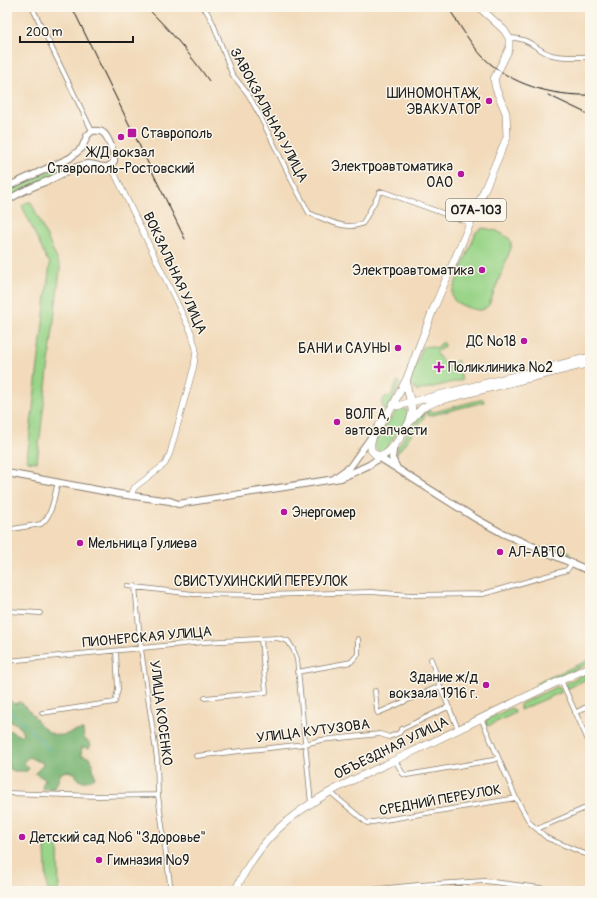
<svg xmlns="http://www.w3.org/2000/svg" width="597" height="898" font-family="Pangolin,sans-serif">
  <rect width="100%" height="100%" fill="#fbf7ec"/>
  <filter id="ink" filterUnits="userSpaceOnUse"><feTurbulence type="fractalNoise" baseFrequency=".025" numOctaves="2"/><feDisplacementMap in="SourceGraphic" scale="8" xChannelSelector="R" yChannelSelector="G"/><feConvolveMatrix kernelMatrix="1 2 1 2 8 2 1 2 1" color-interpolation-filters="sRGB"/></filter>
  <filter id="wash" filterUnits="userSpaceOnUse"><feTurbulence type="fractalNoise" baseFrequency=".012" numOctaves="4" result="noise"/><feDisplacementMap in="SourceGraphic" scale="16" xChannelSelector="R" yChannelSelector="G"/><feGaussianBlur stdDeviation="0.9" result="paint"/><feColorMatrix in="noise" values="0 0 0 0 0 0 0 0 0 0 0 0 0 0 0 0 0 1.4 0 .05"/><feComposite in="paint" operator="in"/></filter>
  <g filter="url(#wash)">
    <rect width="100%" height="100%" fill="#f2daba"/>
    <!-- green -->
    <path fill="#99d488" stroke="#5a7852" d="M 67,162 L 70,168 L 7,198 L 7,190 Z
      M 29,202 L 31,202 L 60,266 L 60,270 L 37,462 L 28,461 L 27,459 L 50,263 L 46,258 L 22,206 L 25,203 Z
      M 483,228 L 497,231 L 509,238 L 511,243 L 511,248 L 489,305 C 487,306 486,308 484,309 C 479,313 459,305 455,301 C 452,298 452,295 452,292 L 476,232 Z
      M 443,342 L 445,345 L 436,353 L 449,368 L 457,360 L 462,380 L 417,391 L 409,382 L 423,347 L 430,346 L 436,348 Z
      M 397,381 L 400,382 L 392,402 L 386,410 L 384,410 C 381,405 381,400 386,396 L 390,397 Z
      M 483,399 L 484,402 L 429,416 L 425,411 L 427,410 L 431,412 L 434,412 Z
      M 400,408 L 403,408 L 408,411 L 407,419 L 386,449 L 382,452 L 378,451 L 374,447 L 375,441 L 396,411 Z
      M 423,412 L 425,416 L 396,455 L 398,446 Z
      M 553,545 L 570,553 L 571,556 L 570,557 L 549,548 L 550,546 Z
      M 589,660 L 590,663 L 538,687 L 535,684 Z
      M 590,672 L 590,677 L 567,689 L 566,684 L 568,682 Z
      M 556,687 L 560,688 L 562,692 L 520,710 L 520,705 L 522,703 Z
      M 511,708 L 514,710 L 515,713 L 488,726 L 486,723 L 486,720 Z
      M 54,842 L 58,847 L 59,891 L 48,891 L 47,887 L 45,849 L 47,843 Z"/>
    <!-- forest -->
    <path fill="#7ab674" stroke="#4b6948" d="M 7,698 L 14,704 L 20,702 C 34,711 39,731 56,735 C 65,737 73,730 83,730 L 84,739 L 89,742 L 91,746 L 89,748 L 82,747 L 81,755 L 91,758 L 95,778 C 91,781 82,782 78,780 L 75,773 L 67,771 L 61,773 L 55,788 L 43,789 L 42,784 L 46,780 L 35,773 L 43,765 L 42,762 L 37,761 L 29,757 L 23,762 L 29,768 L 27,771 L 14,771 L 8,768 L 7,729 L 20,736 L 23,733 L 18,725 L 7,719 Z"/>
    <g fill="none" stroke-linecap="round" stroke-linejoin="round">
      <!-- stream -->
      <path stroke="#4aacc9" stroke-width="1" d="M 7,710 C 24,723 39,736 52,753"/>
    </g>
  </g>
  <g filter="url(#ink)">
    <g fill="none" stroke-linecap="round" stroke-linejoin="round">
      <defs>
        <path id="minor" d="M 32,7 L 92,131
          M 203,7 L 207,12 L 213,23 L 232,74 L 248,94 L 258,112 L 292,181 L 309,213 C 325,219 347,232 363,223 L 380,192 L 384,192 L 470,223
          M 509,38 C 530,37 535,50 552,55 C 564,58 578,57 590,57
          M 7,530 L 41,524 C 53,515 54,495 58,482
          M 128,586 L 193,594 L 265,595 L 371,592 L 411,595 L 483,594 L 567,570 L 572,563
          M 135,586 L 141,649 L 157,759 L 158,795 L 171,891
          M 7,611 L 40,613
          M 431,659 L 440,686 L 458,729
          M 7,661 L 204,642 L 277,638 L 288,641 L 293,649 L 297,659 L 311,804
          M 297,672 L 346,663 L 351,662 L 358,654 L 358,639
          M 561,680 L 590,745
          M 375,691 L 377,711 L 378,713 L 440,686
          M 205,698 L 266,692 L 261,639
          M 42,713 L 115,702 L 118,689 L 116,651
          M 575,713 L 590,705
          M 481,718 L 516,798 L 530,823 L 547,838 L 590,856
          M 196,756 L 305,744 L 321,740 L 380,734 L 389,737 L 399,733 L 402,729 L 448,707
          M 395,760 L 403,774 L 407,775 L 493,760 L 498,758
          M 330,792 L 367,823 L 516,798
          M 7,793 L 98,796 L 158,795
          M 537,829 L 590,806
          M 463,882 L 465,891
          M 358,891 L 418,885 L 485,881 L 564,891"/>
        <path id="tertiary" d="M 111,166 L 191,332 L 196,349 L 194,366 L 170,453 L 165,464 L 134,488 L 131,496"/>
        <path id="secondary" d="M 7,187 L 70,158 L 82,148 L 87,136 L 92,131 C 95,131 99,130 102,132 C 108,135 115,154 114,161 C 107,173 98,163 87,164 C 75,166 62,174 52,179 C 37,185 20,191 7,201
          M 394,445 L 392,458 L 397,468
          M 377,456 L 475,518 L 502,533 L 590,571
          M 7,473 L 119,494 L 170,501 L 178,504 L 341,478 L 369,465 L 384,455
          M 336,477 L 350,467 L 372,436"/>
        <path id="primary" d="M 407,378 C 405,392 412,399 412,411 C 412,423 394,449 384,455 L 376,455 L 371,450 L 371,442 L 374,433 L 392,407 L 407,378 L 433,310 L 507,137 L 506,113 L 496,89 L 494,79 L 509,49 L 509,38 L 504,30 L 479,7
          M 397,406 L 419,400 L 590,357
          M 411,420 L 422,408 L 437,401 L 590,363
          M 235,891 C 246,868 259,847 278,829 C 314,795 362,776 406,755 C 467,725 528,695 590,667"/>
      </defs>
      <!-- minor casing -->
      <use href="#minor" stroke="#877b6b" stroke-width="5.5"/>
      <!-- tertiary casing -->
      <use href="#tertiary" stroke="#877b6b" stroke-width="6"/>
      <!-- secondary casing -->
      <use href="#secondary" stroke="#877b6b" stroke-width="8"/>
      <!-- primary casing -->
      <use href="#primary" stroke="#877b6b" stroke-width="8"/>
      <!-- minor -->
      <use href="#minor" stroke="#fff" stroke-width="4"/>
      <!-- tertiary -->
      <use href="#tertiary" stroke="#fff" stroke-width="5"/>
      <!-- secondary -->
      <use href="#secondary" stroke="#fff" stroke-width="6"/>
      <!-- primary -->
      <use href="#primary" stroke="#fff" stroke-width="7"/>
      <!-- rail -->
      <path stroke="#1c1c1c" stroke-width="1" d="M 72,7 L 185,239
        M 146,7 C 169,29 190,54 209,81
        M 448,7 C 459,24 469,42 483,57 C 511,85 552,96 590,95
        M 548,95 L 590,115"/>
    </g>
  </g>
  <!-- markers -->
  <g fill="#b5179e" stroke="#fbf7ec" stroke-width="1.5">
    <circle cx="489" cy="101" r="4"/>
    <rect x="127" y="128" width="10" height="10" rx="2"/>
    <circle cx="121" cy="137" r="4"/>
    <circle cx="461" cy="174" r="4"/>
    <circle cx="482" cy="270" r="4"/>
    <circle cx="524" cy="341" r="4"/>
    <circle cx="398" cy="348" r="4"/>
    <path d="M437 361h4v4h4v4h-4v4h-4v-4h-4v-4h4z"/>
    <circle cx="337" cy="422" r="4"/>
    <circle cx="284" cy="512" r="4"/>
    <circle cx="80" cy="543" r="4"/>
    <circle cx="500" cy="552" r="4"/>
    <circle cx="486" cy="685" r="4"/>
    <circle cx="22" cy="837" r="4"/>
    <circle cx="99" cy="860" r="4"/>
  </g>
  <g text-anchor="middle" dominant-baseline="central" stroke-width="3" stroke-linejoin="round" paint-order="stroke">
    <!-- shield labels -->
    <rect fill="#fbf7ec" stroke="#5f5e5a" stroke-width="1" x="446" y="199" width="60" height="22" rx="3"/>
    <g font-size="13" font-weight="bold" fill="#1c1c1c">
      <text x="476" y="210">07А-103</text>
    </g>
    <!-- poi labels -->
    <g font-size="14" fill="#1c1c1c" stroke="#fbf7ec" text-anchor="start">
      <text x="481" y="93" text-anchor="end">ШИНОМОНТАЖ,<tspan x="481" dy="16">ЭВАКУАТОР</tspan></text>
      <text x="141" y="133">Ставрополь</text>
      <text x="121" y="152" text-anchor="middle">Ж/Д вокзал<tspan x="121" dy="16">Ставрополь-Ростовский</tspan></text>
      <text x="453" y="166" text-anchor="end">Электроавтоматика<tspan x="453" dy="16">ОАО</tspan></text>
      <text x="474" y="270" text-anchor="end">Электроавтоматика</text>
      <text x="516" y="341" text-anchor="end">ДС №18</text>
      <text x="390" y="348" text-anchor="end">БАНИ и САУНЫ</text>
      <text x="448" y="367">Поликлиника №2</text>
      <text x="345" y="414">ВОЛГА,<tspan x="345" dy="16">автозапчасти</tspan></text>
      <text x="292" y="512">Энергомер</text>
      <text x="88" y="543">Мельница Гулиева</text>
      <text x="508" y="552">АЛ-АВТО</text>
      <text x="478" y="677" text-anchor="end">Здание ж/д<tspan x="478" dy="16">вокзала 1916 г.</tspan></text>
      <text x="30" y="837">Детский сад №6 "Здоровье"</text>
      <text x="107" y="860">Гимназия №9</text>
    </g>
    <!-- street labels -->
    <g font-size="14" fill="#1c1c1c" stroke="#fbf7ec">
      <text transform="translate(269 115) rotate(62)">ЗАВОКЗАЛЬНАЯ УЛИЦА</text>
      <text transform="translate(175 273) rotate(65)">ВОКЗАЛЬНАЯ УЛИЦА</text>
      <text x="261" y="581">СВИСТУХИНСКИЙ ПЕРЕУЛОК</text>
      <text transform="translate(147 637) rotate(-5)">ПИОНЕРСКАЯ УЛИЦА</text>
      <text transform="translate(161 713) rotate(83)">УЛИЦА КОСЕНКО</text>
      <text transform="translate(313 731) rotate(-7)">УЛИЦА КУТУЗОВА</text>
      <text transform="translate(391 748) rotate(-26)">ОБЪЕЗДНАЯ УЛИЦА</text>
      <text transform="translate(440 800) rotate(-10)">СРЕДНИЙ ПЕРЕУЛОК</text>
    </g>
  </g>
  <!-- margin -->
  <rect width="597" height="898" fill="none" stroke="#fbf7ec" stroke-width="24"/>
  <!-- scale -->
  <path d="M20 36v6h113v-6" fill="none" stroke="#1c1c1c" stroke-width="2"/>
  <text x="26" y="36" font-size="12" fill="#1c1c1c" stroke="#fbf7ec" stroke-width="3" paint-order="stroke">200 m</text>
</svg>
